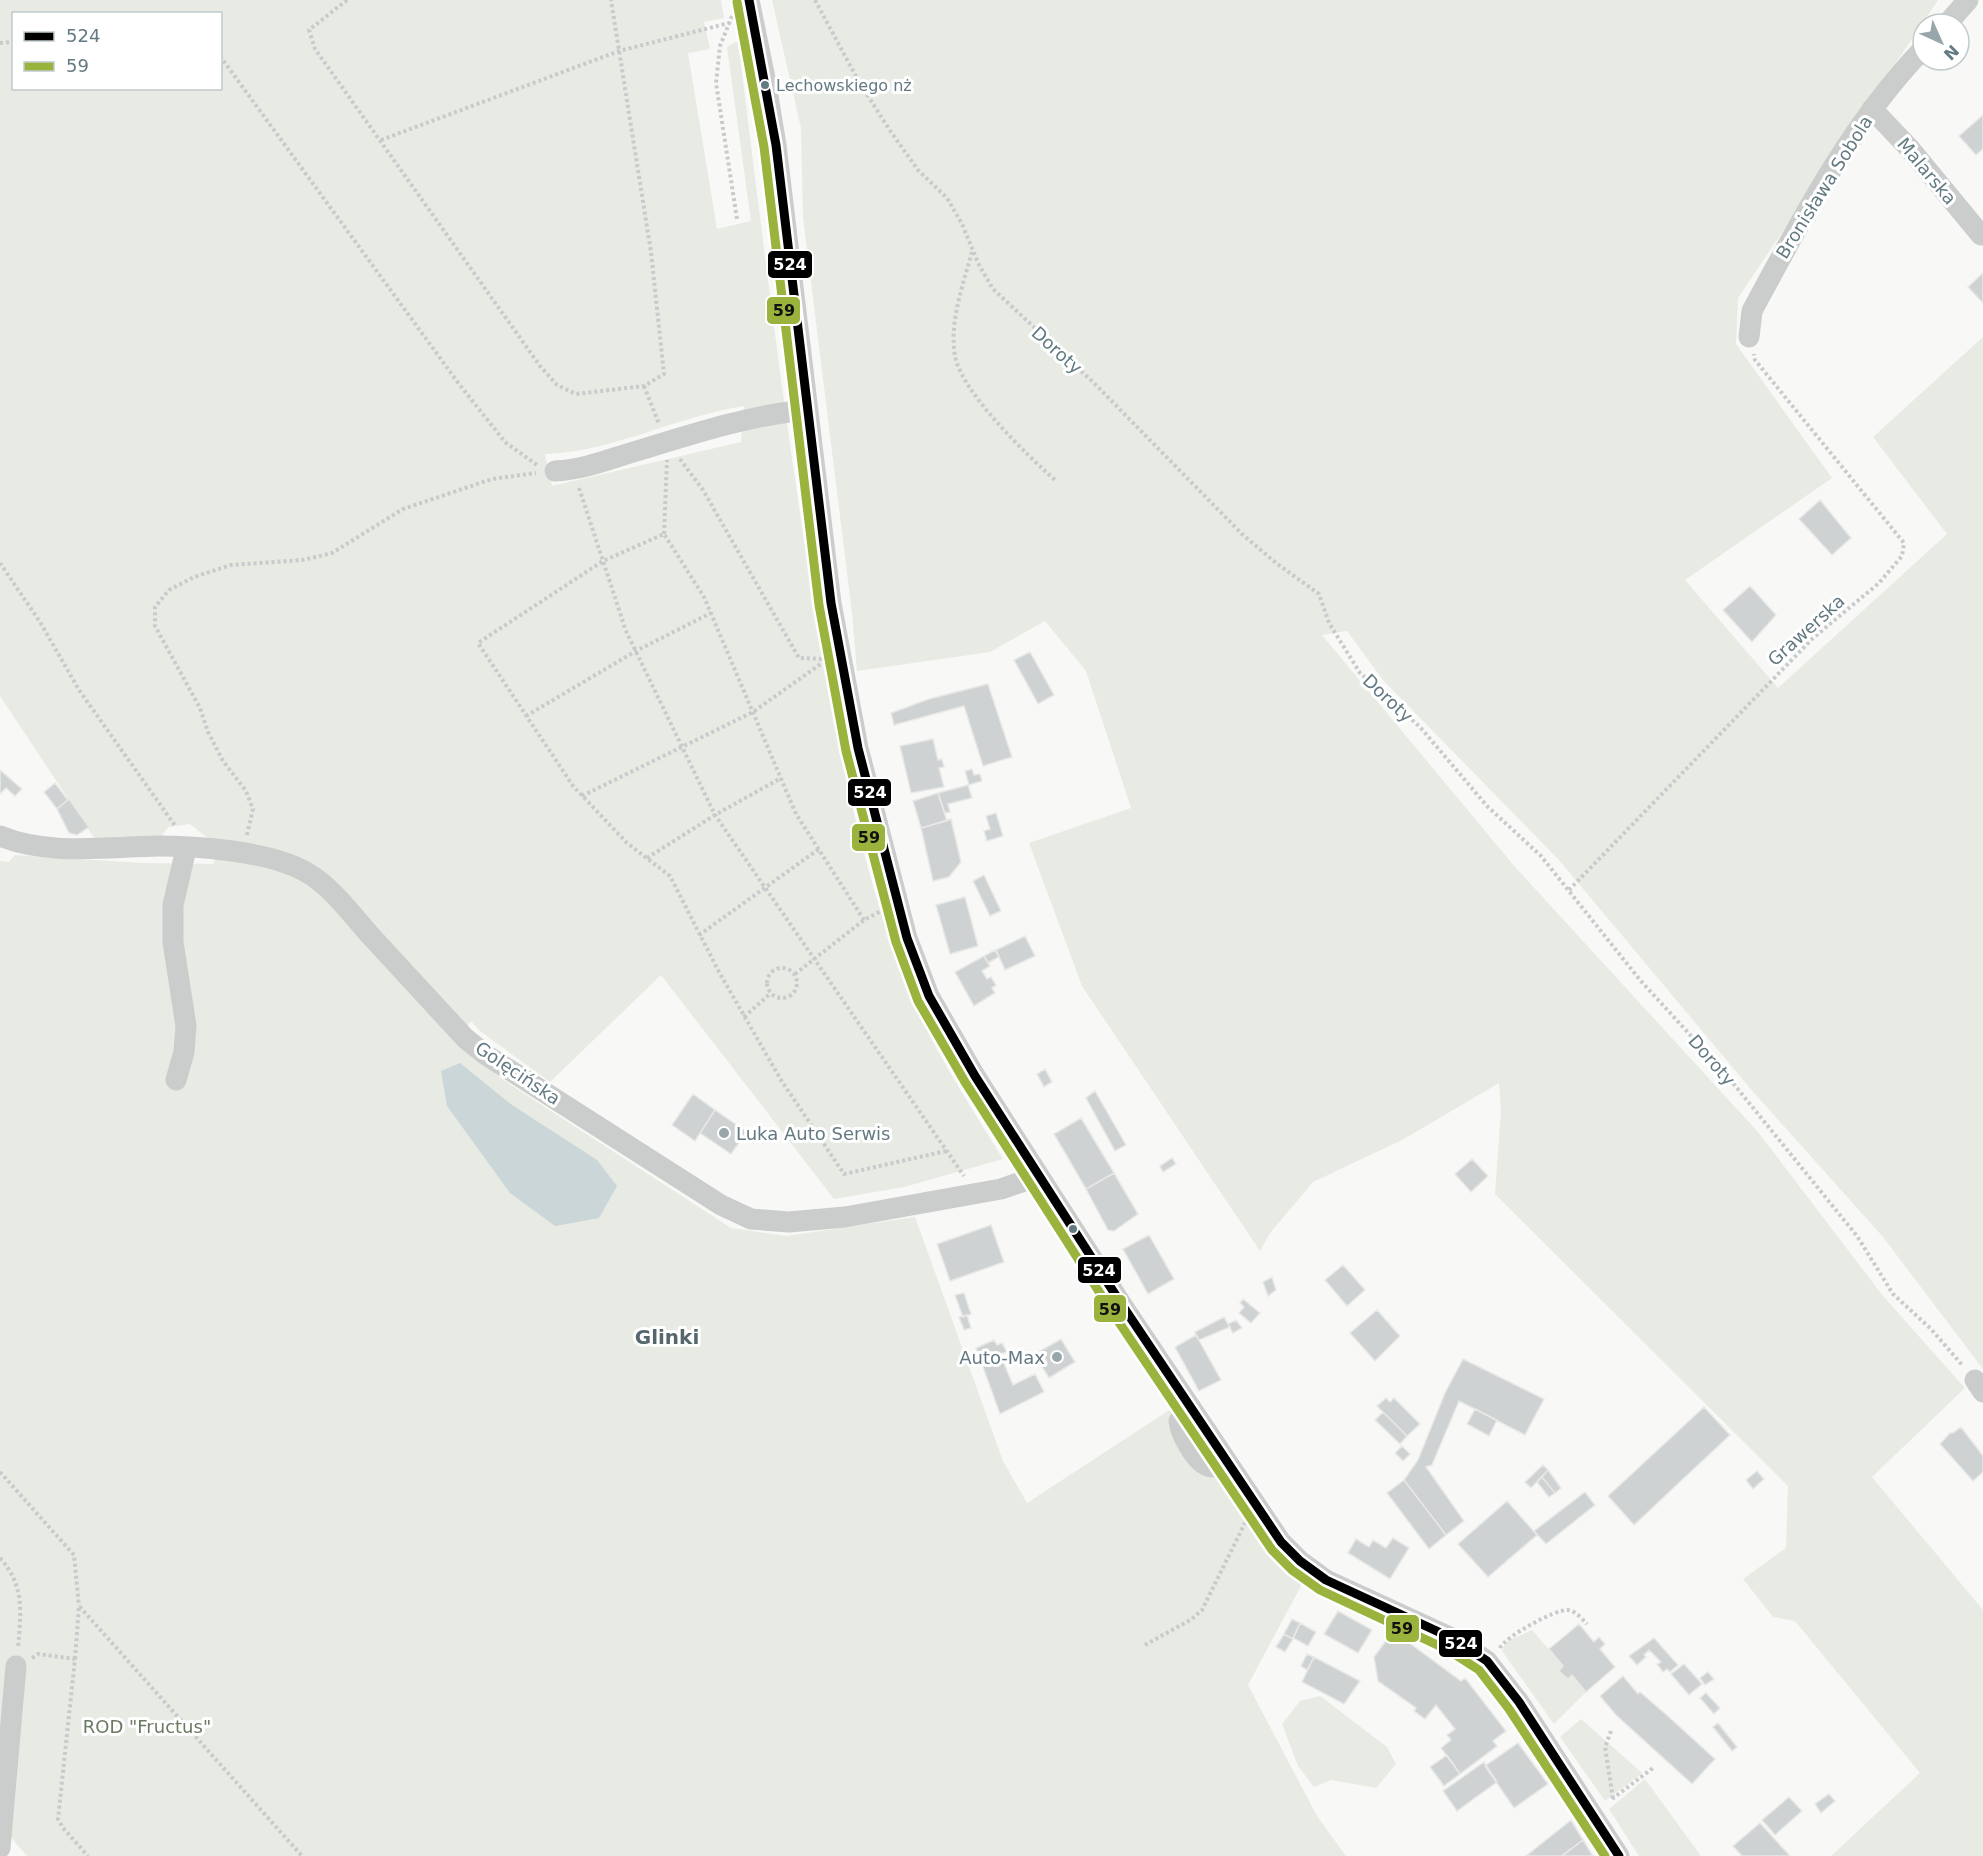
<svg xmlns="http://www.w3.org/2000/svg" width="1983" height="1856" font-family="'DejaVu Sans',sans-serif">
  <rect width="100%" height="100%" fill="#f8f8f7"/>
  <!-- green -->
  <path fill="#e8eae4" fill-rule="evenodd" d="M 0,0 L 721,0 L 724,18 L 704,22 L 710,49 L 688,53 L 717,229 L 751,221 L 727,47 L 738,41 C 761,223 782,404 811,584 C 833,721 856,856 907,986 C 930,1044 970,1106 1003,1159 L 904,1187 L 834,1199 L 661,975 L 550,1082 L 480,1031 L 471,1021 L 458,1042 L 502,1079 L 731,1228 L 786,1236 L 915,1217 L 1003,1461 L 1027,1503 L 1174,1407 L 1265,1550 L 1302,1584 L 1248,1685 L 1317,1816 L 1346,1856 L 27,1856 L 9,1835 L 0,1830 L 0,861 L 9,862 L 15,855 L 144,863 L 213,864 L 223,840 L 210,840 L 190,824 L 168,827 L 159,840 L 95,839 L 0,696 ZM 14,14 L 220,14 L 220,88 L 14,88 ZM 744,406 L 741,442 L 552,486 L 545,454 C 613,452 677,416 744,406 Z
    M 772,0 L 1938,0 L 1738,298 L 1736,344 L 1832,478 L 1685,580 L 1778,688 L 1947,534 L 1873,437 L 1983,337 L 1983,1369 L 1883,1237 L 1749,1087 L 1559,860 L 1383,680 L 1347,631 L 1322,635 L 1515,867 L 1758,1132 L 1883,1296 L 1965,1388 L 1872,1477 L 1983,1610 L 1983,1856 L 1831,1856 L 1920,1773 L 1795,1621 L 1773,1617 L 1743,1579 L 1786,1548 L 1788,1486 L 1495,1194 L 1501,1112 L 1499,1083 L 1404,1139 L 1313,1182 L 1270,1233 L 1260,1251 L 1082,986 L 1029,843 L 1131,808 L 1086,671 L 1045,621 L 990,652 L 857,671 L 852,613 L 803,217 L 801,128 Z
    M 1532,1630 L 1563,1666 L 1559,1671 L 1568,1679 L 1572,1675 L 1586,1692 L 1554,1724 L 1502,1651 L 1506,1642 Z
    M 1320,1696 L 1387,1747 L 1396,1764 L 1376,1788 L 1331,1780 L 1314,1787 L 1298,1766 L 1282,1724 L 1300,1701 Z
    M 1581,1719 L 1642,1773 L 1605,1801 L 1560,1737 Z
    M 1645,1779 L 1701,1856 L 1639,1856 L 1609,1809 Z"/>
  <!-- water -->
  <path fill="#cad6d7" d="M 460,1063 L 512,1105 L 597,1160 L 617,1186 L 599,1218 L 555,1226 L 510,1193 L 447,1106 L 441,1071 Z"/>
  <!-- building -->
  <path fill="#cfd2d2" stroke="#e8e8e7" stroke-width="1.5" d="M 1983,115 L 1983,149 L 1976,155 L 1959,136 Z
    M 1983,273 L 1983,303 L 1968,287 Z
    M 1820,500 L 1851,538 L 1832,555 L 1799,519 Z
    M 1750,586 L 1776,615 L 1752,642 L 1723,610 Z
    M 1030,652 L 1054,695 L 1038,704 L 1014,660 Z
    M 988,684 L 1012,757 L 983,766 L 964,706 L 894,725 L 891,713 L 929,699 Z
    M 933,739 L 938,760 L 942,759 L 944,767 L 939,768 L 944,787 L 911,793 L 900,746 Z
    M 972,769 L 974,775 L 980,774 L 982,781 L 969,785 L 965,771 Z
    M 0,770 L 22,789 L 15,796 L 6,788 L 0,794 Z
    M 55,783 L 68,800 L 57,809 L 44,792 Z
    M 968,785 L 972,798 L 948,804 L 950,812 L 945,813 L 938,793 Z
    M 938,793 L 947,821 L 921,828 L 913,801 Z
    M 69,799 L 89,827 L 77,835 L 69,833 L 57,809 Z
    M 996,813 L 1003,836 L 987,841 L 984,831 L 990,829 L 986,816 Z
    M 951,819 L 961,862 L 949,877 L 933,881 L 921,828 Z
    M 984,875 L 1001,911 L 990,916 L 973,881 Z
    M 965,897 L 978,946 L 950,954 L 936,905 Z
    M 1025,936 L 1035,956 L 1005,970 L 996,950 Z
    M 995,950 L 999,957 L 988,963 L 984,956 Z
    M 984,956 L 990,966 L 982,971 L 987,979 L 991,977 L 996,985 L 992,988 L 995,993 L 974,1006 L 955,972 Z
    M 1045,1069 L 1052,1082 L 1044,1087 L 1037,1074 Z
    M 1095,1091 L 1126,1145 L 1115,1151 L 1086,1098 Z
    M 693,1094 L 715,1110 L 695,1141 L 672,1125 Z
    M 715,1110 L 747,1132 L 731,1154 L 700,1133 Z
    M 1081,1118 L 1114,1173 L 1086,1189 L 1054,1134 Z
    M 1172,1158 L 1176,1164 L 1163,1172 L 1160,1166 Z
    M 1472,1159 L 1488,1176 L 1471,1192 L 1455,1174 Z
    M 1114,1173 L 1138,1214 L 1114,1231 L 1108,1230 L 1086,1189 Z
    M 991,1225 L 1004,1262 L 950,1281 L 937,1244 Z
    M 1149,1235 L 1174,1279 L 1148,1294 L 1123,1249 Z
    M 1343,1265 L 1365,1290 L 1347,1306 L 1325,1280 Z
    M 1272,1277 L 1276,1290 L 1268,1296 L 1263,1282 Z
    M 964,1293 L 971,1314 L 963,1317 L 955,1295 Z
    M 1243,1299 L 1260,1313 L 1251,1323 L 1239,1313 L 1244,1307 L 1240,1303 Z
    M 1377,1310 L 1400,1336 L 1375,1361 L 1350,1333 Z
    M 967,1315 L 971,1328 L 964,1330 L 959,1317 Z
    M 1224,1317 L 1230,1327 L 1199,1340 L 1195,1332 Z
    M 1236,1320 L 1242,1328 L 1233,1333 L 1228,1324 Z
    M 1196,1335 L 1221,1380 L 1199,1391 L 1175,1347 Z
    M 1061,1339 L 1075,1362 L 1049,1378 L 1041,1365 L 1047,1362 L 1040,1351 Z
    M 994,1340 L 997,1345 L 1002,1343 L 1007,1352 L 1000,1354 L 1013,1385 L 1035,1374 L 1044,1392 L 1000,1414 L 976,1348 Z
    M 1463,1359 L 1544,1399 L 1525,1435 L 1459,1401 L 1432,1465 L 1426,1467 L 1464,1521 L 1446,1535 L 1404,1480 L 1418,1460 L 1445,1393 Z
    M 1386,1398 L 1390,1402 L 1394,1398 L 1420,1424 L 1407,1436 L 1377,1406 Z
    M 1704,1407 L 1730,1435 L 1634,1525 L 1608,1496 Z
    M 1475,1409 L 1497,1420 L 1489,1436 L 1467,1424 Z
    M 1383,1412 L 1407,1436 L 1400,1444 L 1375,1420 Z
    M 1961,1427 L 1983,1456 L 1983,1472 L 1973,1481 L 1940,1444 L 1950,1433 L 1953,1433 Z
    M 1402,1446 L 1410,1454 L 1403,1461 L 1395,1453 Z
    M 1543,1465 L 1548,1470 L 1531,1488 L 1525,1482 Z
    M 1548,1470 L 1561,1488 L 1555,1493 L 1542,1477 Z
    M 1757,1471 L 1764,1479 L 1753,1489 L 1746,1480 Z
    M 1542,1477 L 1555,1493 L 1549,1497 L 1537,1482 Z
    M 1404,1480 L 1446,1535 L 1429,1549 L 1387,1493 Z
    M 1585,1492 L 1595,1505 L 1546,1544 L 1534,1531 Z
    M 1507,1501 L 1537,1535 L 1488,1577 L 1458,1544 Z
    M 1393,1538 L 1409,1548 L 1390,1579 L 1348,1553 L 1356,1539 L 1369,1547 L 1373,1540 L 1386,1548 Z
    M 1338,1611 L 1372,1630 L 1358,1653 L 1324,1634 Z
    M 1292,1619 L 1300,1623 L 1293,1639 L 1284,1634 Z
    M 1300,1623 L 1316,1632 L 1308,1646 L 1293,1638 Z
    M 1579,1624 L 1594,1642 L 1599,1637 L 1605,1644 L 1600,1649 L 1615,1667 L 1586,1692 L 1572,1675 L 1568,1679 L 1559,1671 L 1563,1666 L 1549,1649 Z
    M 1393,1631 L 1461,1681 L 1465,1678 L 1506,1731 L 1493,1741 L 1497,1746 L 1460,1774 L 1441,1748 L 1451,1740 L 1447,1735 L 1455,1729 L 1436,1705 L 1425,1719 L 1414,1711 L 1416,1708 L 1378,1681 L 1374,1657 Z
    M 1284,1634 L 1293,1639 L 1285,1652 L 1276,1647 Z
    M 1654,1638 L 1678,1665 L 1670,1672 L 1667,1669 L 1663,1672 L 1657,1664 L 1661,1662 L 1649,1650 L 1644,1655 L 1646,1657 L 1637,1665 L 1629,1656 Z
    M 1307,1654 L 1314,1657 L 1307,1670 L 1301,1666 Z
    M 1314,1657 L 1360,1681 L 1344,1704 L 1302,1682 Z
    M 1684,1664 L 1702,1684 L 1689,1695 L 1671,1674 Z
    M 1708,1672 L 1714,1679 L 1705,1685 L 1700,1678 Z
    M 1623,1676 L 1638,1694 L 1640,1692 L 1669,1717 L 1715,1759 L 1692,1784 L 1616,1715 L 1600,1696 Z
    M 1706,1693 L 1720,1708 L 1714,1714 L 1700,1698 Z
    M 1718,1723 L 1737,1747 L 1732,1751 L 1713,1727 Z
    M 1518,1743 L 1548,1784 L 1514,1808 L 1485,1766 Z
    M 1447,1755 L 1460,1774 L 1444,1786 L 1430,1767 Z
    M 1484,1762 L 1497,1782 L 1457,1811 L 1443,1791 Z
    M 1829,1794 L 1835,1801 L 1821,1813 L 1815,1804 Z
    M 1789,1797 L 1802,1811 L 1775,1835 L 1762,1820 Z
    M 1571,1820 L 1583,1840 L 1561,1856 L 1526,1856 Z
    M 1760,1823 L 1790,1856 L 1742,1856 L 1733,1846 Z
    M 1583,1840 L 1593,1856 L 1562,1856 Z"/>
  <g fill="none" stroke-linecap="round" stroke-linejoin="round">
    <!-- path -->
    <path stroke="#c9cacb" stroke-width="4" stroke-dasharray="3 3" stroke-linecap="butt" d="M 347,0 L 309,30 L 315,49 L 540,366 L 557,385 L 576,394 L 644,386 L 664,374 L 651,252 L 611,0
      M 815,0 L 859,82 L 891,132 L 918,170 L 947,198 L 962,224 L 979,265 L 993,289 L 1094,383 L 1242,534 L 1276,563 L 1319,594 L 1329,623 L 1360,673 L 1420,727 L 1487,806 L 1541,856 L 1640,980 L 1724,1072 L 1857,1236 L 1893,1294 L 1931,1329 L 1963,1366
      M 732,16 L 720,46 L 716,83 L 737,219
      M 0,43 L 14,42
      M 220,56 L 459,384 L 505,442 L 537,465
      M 381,140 L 619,51 L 729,23
      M 972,252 C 963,285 949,322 955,356 C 962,393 1027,455 1055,480
      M 644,386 L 659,424
      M 680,459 L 703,490 L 799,658 L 823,659
      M 579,488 L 626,631 L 715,815 L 964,1176
      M 664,534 L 667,460
      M 0,563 L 40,622 L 79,690 L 176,827
      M 526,716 L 636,651 L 711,613
      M 582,796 L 753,712 L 822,663
      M 247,835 L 253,809 L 246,791 L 223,761 L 208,732 L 200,708 L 155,626 L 155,607 L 169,590 L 194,577 L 231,565 L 303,560 L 332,553 L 403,509 L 492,479 L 536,473
      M 647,858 L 715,815 L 781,778
      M 1569,890 L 1812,639 L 1879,583 L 1902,556 L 1904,543 L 1755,360 L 1754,354
      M 864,920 L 796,814 L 704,597 L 664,534 L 603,561 L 478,643 L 573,786 L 627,843 L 670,876 L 719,972 L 781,1080 L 844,1174 L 946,1151
      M 699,935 L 819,849
      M767 983a15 15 0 1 1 30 0a15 15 0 1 1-30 0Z
      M 795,974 L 864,920 L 881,911
      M 744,1017 L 771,993
      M 0,1472 L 74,1555 L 79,1606
      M 0,1558 C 25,1586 21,1612 18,1648
      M 1145,1645 L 1192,1619 L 1202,1610 L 1245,1523
      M 1500,1648 C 1505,1637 1555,1609 1568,1610 C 1576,1611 1582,1619 1587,1624
      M 32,1658 L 38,1654 L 75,1659 L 58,1819 L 63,1828 L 88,1856
      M 75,1659 L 79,1606 L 302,1856
      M 1611,1731 L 1605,1747 L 1613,1799
      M 1612,1799 L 1653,1768"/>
    <!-- minor -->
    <path stroke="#cbcdcd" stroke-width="21" d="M 749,0 L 765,78 L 776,145 L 831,603 L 858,748 L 907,938 L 929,996 L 975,1076 L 1122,1305 L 1281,1542 L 1300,1561 L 1326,1580 L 1454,1639 L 1487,1661 L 1519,1702 L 1619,1856
      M 1947,24 L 1968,0
      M 1872,109 L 1910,149 L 1981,235
      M 1749,337 L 1752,311 C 1801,220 1851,124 1923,49
      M 555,471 C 584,470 612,458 640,450 C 692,434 754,414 808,410
      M 0,836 C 48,856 107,847 158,846 C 198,846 260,851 296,867 C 327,880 348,910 369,934 C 401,969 433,1003 465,1038 L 486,1055 L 721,1205 L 751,1219 L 789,1222 L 845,1217 L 1001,1189 L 1039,1176
      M 176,1080 L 184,1052 L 186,1026 L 173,942 L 173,905 L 186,849
      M 1975,1380 L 1983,1392
      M 1190,1407 L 1179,1421 C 1180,1433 1195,1462 1208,1466 C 1213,1468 1223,1466 1228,1466
      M 0,1848 L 16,1666"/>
    <defs>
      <path id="bus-1" d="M 749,0 L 776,145 L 831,603 L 858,748 L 907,938 L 929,996 L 975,1076 L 1122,1305 L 1281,1542 L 1300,1561 L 1326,1580 L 1454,1639 L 1487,1661 L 1519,1702 L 1619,1856"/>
      <path id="bus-2" d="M 737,2 L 764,147 L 819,605 L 846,751 L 896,942 L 918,1001 L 965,1082 L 1112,1312 L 1272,1550 L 1292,1570 L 1320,1590 L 1448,1650 L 1479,1670 L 1509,1709 L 1605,1856"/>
    </defs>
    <!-- bus-1 casing -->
    <use href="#bus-1" stroke="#fff" stroke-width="14"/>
    <!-- bus-2 casing -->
    <use href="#bus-2" stroke="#fff" stroke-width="14"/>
    <!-- bus-1 -->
    <use href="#bus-1" stroke="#000" stroke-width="9"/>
    <!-- bus-2 -->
    <use href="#bus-2" stroke="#99b33d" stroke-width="9"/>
  </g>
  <!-- markers -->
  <g fill="#637a82" stroke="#fff" stroke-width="2">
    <circle cx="765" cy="85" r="5"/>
    <circle cx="1073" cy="1229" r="5"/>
  </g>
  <g fill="#97a6ab" stroke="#fff" stroke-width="2">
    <circle cx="724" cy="1133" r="6"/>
    <circle cx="1057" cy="1357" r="6"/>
  </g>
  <g text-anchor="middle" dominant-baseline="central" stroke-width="6" stroke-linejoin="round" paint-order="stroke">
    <!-- bus labels -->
    <g font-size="16" fill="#637a82" stroke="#fff" text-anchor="start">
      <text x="776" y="85">Lechowskiego nż</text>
    </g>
    <!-- street labels -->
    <g font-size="18" fill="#637a82" stroke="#fff">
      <text transform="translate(1927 171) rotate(50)">Malarska</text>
      <text transform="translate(1824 187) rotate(-58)">Bronisława Sobola</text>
      <text transform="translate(1057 350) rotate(42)">Doroty</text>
      <text transform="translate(1806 630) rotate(-42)">Grawerska</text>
      <text transform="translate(1388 698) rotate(43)">Doroty</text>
      <text transform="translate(1712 1060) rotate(49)">Doroty</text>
      <text transform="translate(518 1073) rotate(34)">Golęcińska</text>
    </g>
    <!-- poi labels -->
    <g font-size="18" fill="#637a82" stroke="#fff" text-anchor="start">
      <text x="736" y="1133">Luka Auto Serwis</text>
      <text x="1045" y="1357" text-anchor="end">Auto-Max</text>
    </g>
    <!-- park labels -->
    <g font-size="18" fill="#6a7a62" stroke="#fff">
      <text x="147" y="1726">ROD "Fructus"</text>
    </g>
    <!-- neighbourhood labels -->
    <g font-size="20" font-weight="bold" fill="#55676d" stroke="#fff">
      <text x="667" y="1337">Glinki</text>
    </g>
  </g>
  <g stroke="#fff" stroke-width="2">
    <rect x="767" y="250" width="46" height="29" rx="6" fill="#000"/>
    <rect x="766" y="296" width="35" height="29" rx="6" fill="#99b33d"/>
    <rect x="847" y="778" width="45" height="29" rx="6" fill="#000"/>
    <rect x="851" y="823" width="35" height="29" rx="6" fill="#99b33d"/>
    <rect x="1077" y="1256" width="45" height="28" rx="6" fill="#000"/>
    <rect x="1093" y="1294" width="34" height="29" rx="6" fill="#99b33d"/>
    <rect x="1385" y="1614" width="35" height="29" rx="6" fill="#99b33d"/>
    <rect x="1438" y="1629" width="45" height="29" rx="6" fill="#000"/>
  </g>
  <g font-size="16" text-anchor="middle" font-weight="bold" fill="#fff">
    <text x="790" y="270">524</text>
    <text x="870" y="798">524</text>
    <text x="1099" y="1276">524</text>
    <text x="1461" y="1649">524</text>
  </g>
  <g font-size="16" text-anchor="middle" font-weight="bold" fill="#111">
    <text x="784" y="316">59</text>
    <text x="869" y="843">59</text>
    <text x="1110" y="1315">59</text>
    <text x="1402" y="1634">59</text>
  </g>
  <!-- legend -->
  <rect x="12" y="12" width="210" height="78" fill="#ffffff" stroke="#c1cacd" stroke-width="1.5"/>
  <rect x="24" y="32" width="30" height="9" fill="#000000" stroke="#c1cacd" stroke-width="1.5"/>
  <text x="66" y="42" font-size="18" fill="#637a82">524</text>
  <rect x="24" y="62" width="30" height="9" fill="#99b33d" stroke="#c1cacd" stroke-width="1.5"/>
  <text x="66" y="72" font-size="18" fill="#637a82">59</text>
  <!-- north arrow -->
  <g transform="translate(1941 42) rotate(135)"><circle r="28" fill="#ffffff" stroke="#c1cacd" stroke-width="1.5"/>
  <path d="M0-4.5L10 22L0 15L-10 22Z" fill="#97a6ab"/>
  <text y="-9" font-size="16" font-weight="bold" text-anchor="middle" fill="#637a82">N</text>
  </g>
</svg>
